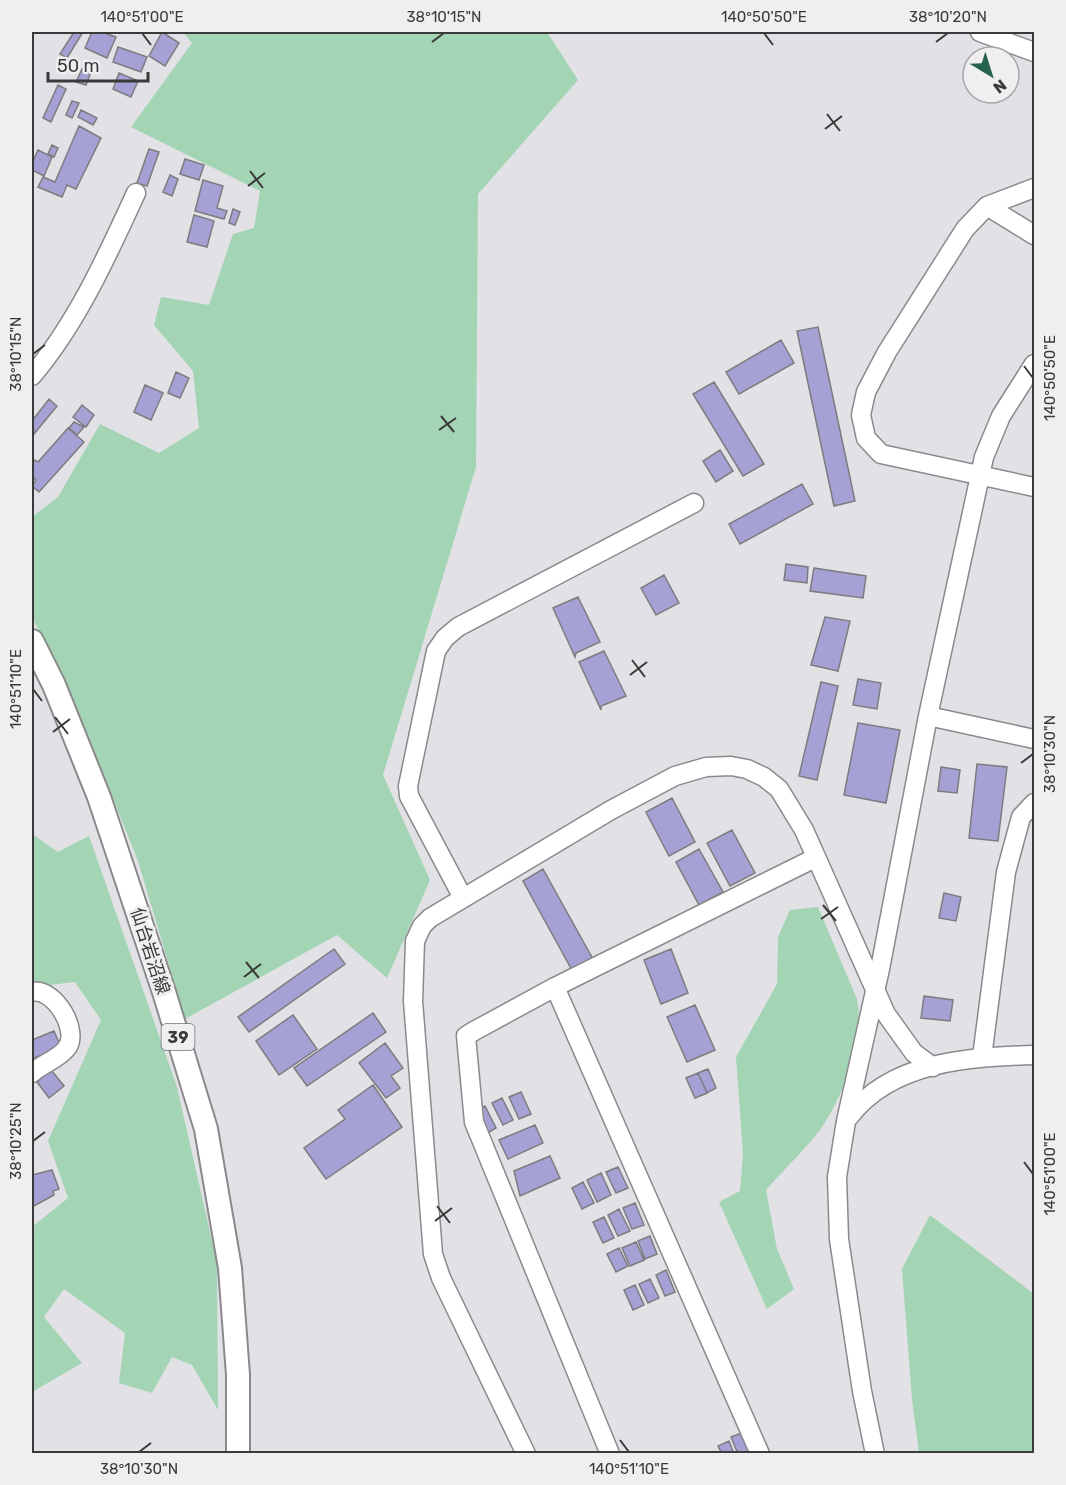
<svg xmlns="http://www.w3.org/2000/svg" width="1066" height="1485" font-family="Rubik,'Noto Sans JP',sans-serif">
  <rect width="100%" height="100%" fill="#e2e1e5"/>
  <!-- green -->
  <path fill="#a3d4b4" d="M 183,32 L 547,32 L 578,80 L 478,194 L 476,467 L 383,775 L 430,880 L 387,978 L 337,935 L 185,1019 L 138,861 L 74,701 L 32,617 L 32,517 L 58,497 L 100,424 L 159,453 L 199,428 L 193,371 L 154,325 L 161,297 L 209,305 L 233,234 L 254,228 L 260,191 L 131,127 L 192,43 Z
    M 32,834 L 58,852 L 89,836 L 177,1087 L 217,1263 L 218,1410 L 192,1365 L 172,1357 L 152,1393 L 119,1383 L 125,1333 L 64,1289 L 44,1317 L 82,1363 L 32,1392 L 32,1227 L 68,1198 L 48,1141 L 101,1020 L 75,982 L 32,987 Z
    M 818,907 L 857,999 C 865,1039 844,1094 822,1127 C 806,1149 784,1169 766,1190 L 777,1249 L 794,1289 L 767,1309 L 719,1202 L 740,1191 L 743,1155 L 736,1057 L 777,984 L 778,937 L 790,910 Z
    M 930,1215 L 1034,1294 L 1034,1453 L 919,1453 L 912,1400 L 902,1269 Z"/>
  <!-- building -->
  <path fill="#a6a1d5" stroke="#7c7c7f" stroke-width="1.5" d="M 74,32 L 83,32 L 67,58 L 60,54 Z
    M 92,32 L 102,32 L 116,37 L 107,58 L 85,48 Z
    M 162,32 L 179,43 L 165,66 L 149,56 Z
    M 118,47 L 147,57 L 141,72 L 113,62 Z
    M 82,69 L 91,72 L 86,85 L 76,82 Z
    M 119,73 L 138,81 L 131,97 L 113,89 Z
    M 58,85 L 66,89 L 51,122 L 43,118 Z
    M 72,101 L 79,103 L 72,118 L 66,115 Z
    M 81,110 L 97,118 L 93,125 L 78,117 Z
    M 79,126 L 101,138 L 76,189 L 67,185 L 62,197 L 38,187 L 43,177 L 55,182 Z
    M 52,145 L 58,148 L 54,157 L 48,154 Z
    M 149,149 L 159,152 L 147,186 L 137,183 Z
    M 38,150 L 52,157 L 44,176 L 32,170 L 32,163 Z
    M 185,159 L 204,165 L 199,180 L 180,174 Z
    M 170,175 L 178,179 L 172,196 L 163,192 Z
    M 203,180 L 223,186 L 217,208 L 227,211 L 224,219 L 195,211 Z
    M 233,209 L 240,212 L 235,225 L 229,223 Z
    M 194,215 L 214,221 L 207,247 L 187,242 Z
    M 818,327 L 855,501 L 834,506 L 797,331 Z
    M 781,340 L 794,363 L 739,394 L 726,372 Z
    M 176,372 L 189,378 L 180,398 L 168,393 Z
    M 714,382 L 764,464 L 743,476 L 693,394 Z
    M 145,385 L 163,393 L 151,420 L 134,412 Z
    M 49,399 L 57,406 L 34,434 L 32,421 Z
    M 82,405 L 94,415 L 86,427 L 73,417 Z
    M 74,422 L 84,427 L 77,435 L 69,428 Z
    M 68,428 L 84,442 L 39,492 L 32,486 L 36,480 L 32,476 L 32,464 L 35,460 L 38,462 Z
    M 720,450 L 733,471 L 716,482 L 703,461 Z
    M 802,484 L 813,504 L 740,544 L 729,524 Z
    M 786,564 L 808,567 L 807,583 L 784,580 Z
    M 814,568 L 866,576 L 863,598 L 810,591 Z
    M 664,575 L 679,603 L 656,615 L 641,588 Z
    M 578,597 L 600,642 L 576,653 L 575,657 L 553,608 Z
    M 825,617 L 850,621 L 838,671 L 811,665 Z
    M 604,651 L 626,696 L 601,706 L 601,710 L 579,662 Z
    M 858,679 L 881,683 L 877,709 L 853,705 Z
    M 821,682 L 838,686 L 817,780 L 799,776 Z
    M 858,723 L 900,730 L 886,803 L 844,795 Z
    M 977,764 L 1007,767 L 998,841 L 969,838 Z
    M 941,767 L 960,770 L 957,793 L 938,791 Z
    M 672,798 L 695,842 L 669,856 L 646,812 Z
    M 732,830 L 755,873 L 730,886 L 707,843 Z
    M 699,849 L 723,892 L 699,905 L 676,862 Z
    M 543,869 L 594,961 L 573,972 L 523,881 Z
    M 944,893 L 961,897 L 956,921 L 939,918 Z
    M 334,949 L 345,964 L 249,1032 L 238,1017 Z
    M 671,949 L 688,993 L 661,1004 L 644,960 Z
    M 924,996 L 953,1000 L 950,1021 L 921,1018 Z
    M 695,1005 L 715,1050 L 687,1062 L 667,1017 Z
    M 373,1013 L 386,1032 L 307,1086 L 294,1068 Z
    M 293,1015 L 317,1049 L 279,1075 L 256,1041 Z
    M 54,1031 L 61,1047 L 32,1059 L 32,1040 Z
    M 385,1043 L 403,1068 L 391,1076 L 400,1088 L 386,1098 L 359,1063 Z
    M 708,1069 L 716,1088 L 707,1093 L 698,1073 Z
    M 51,1070 L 64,1086 L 49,1098 L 37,1082 Z
    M 698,1073 L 707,1093 L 695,1098 L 686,1078 Z
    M 373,1085 L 402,1127 L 326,1179 L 304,1148 L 345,1119 L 338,1110 Z
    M 521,1092 L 531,1114 L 519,1119 L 509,1097 Z
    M 502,1098 L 513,1120 L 503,1125 L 492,1103 Z
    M 485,1106 L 496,1128 L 486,1134 L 475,1111 Z
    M 535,1125 L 543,1143 L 508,1159 L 499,1140 Z
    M 550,1156 L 560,1178 L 520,1196 L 514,1171 Z
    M 618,1167 L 628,1188 L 616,1193 L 606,1172 Z
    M 52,1170 L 59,1189 L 53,1191 L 54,1195 L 32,1207 L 32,1175 Z
    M 601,1173 L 611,1195 L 597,1202 L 587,1180 Z
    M 583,1182 L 594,1203 L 582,1209 L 572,1188 Z
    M 635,1203 L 644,1225 L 632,1229 L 623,1208 Z
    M 619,1209 L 630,1231 L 618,1236 L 608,1215 Z
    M 604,1217 L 614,1238 L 603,1243 L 593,1222 Z
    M 650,1236 L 657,1254 L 645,1259 L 638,1241 Z
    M 636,1242 L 644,1260 L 630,1266 L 622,1248 Z
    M 619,1248 L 628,1266 L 616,1272 L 607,1254 Z
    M 666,1270 L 675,1292 L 665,1296 L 656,1275 Z
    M 650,1279 L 659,1298 L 648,1303 L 639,1284 Z
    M 635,1285 L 644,1305 L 633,1310 L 624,1290 Z
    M 742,1433 L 751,1454 L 738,1454 L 731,1437 Z
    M 729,1441 L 734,1454 L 722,1454 L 718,1446 Z"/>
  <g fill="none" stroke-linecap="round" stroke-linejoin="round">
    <defs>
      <path id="minor" d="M 980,32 L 1034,52
        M 1034,188 L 987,206 L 965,229 L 887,352 L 866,392 L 861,415 L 866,438 L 881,454 L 1034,487
        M 987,206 L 1034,235
        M 32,376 C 77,323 107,256 136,193
        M 928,716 L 1034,739
        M 462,896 L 409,796 L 408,786 L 436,651 L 445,638 L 458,627 L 694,503
        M 555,987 L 815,858
        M 32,992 C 55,987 81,1033 66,1049 C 58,1059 42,1064 32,1073
        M 982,1057 L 1006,872 L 1021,817 L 1034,803
        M 849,1117 C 891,1061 970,1057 1034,1055
        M 526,1454 L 441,1278 L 433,1254 L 413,1001 L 415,941 L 422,926 L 430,918 L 611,810 L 675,776 L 706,767 L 731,766 L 747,769 L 764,777 L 779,789 L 804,830 L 886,1014 L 914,1053 L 933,1067
        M 610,1454 L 474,1122 L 466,1036 L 474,1031 L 555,987 L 760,1454
        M 875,1454 L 862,1391 L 839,1239 L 837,1177 L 846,1121 L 880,969 L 928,716 L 984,457 L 1001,416 L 1034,364"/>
      <path id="major" d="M 32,641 L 54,685 L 99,797 L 164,992 L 206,1129 L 230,1268 L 238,1375 L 238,1454"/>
    </defs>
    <!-- minor casing -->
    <use href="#minor" stroke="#8a8a8d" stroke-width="21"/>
    <!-- major casing -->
    <use href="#major" stroke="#8a8a8d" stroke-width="26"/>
    <!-- minor -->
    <use href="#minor" stroke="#fff" stroke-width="18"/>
    <!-- major -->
    <use href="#major" stroke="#fff" stroke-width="22"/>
  </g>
  <!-- ticks -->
  <path fill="none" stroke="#3a3a3b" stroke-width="2" d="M 142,33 L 151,45M 764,33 L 773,45M 432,42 L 444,33M 936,42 L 948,33M 827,114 L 840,131M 825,129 L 842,116M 250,171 L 263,188M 248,186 L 265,173M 33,354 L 45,345M 1024,366 L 1033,378M 441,416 L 454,432M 439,430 L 456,418M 632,660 L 645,677M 630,675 L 647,662M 33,689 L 42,701M 55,717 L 68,734M 53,732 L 70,719M 1021,763 L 1033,754M 823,905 L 836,921M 821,919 L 838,907M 246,962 L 259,978M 244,977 L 261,964M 33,1141 L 45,1132M 1024,1162 L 1033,1174M 437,1206 L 450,1223M 435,1221 L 452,1208M 620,1440 L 629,1452M 139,1452 L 151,1443"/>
  <g text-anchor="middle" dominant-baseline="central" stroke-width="6" stroke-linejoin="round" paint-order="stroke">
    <!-- shield labels -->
    <rect fill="#efeff2" stroke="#707072" stroke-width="1.5" x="161.5" y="1024" width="33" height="26" rx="4.5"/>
    <g font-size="16" font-weight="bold" fill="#3a3a3b">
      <text x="178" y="1037">39</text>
    </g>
    <!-- street labels -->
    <g font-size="18" fill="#3a3a3b" stroke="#efeff2">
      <text transform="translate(150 951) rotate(72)">仙台岩沼線</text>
    </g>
  </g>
  <!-- border -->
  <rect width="1066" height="1485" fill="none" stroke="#efeff2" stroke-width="66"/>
  <!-- north arrow -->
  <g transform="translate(991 75) rotate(142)"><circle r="28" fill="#efeff2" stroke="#a7a7a9" stroke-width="1.5"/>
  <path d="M0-4.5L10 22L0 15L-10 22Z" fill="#27624c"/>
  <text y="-9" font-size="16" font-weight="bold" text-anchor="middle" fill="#3a3a3b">N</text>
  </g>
  <!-- scale -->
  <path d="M48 72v9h100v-9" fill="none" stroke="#3a3a3b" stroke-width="3"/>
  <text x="57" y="72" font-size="18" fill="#3a3a3b" stroke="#efeff2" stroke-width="4.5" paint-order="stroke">50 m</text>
  <rect x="33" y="33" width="1000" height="1419" fill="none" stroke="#3a3a3b" stroke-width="2"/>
  <g font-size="15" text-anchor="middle" fill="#3a3a3b">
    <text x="142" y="22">140°51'00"E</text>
    <text x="444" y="22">38°10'15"N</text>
    <text x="764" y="22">140°50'50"E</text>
    <text x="948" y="22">38°10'20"N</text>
    <text transform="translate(16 354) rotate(-90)" y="5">38°10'15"N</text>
    <text transform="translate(1050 378) rotate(-90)" y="5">140°50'50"E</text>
    <text transform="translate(16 689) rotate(-90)" y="5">140°51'10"E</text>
    <text transform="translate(1050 754) rotate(-90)" y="5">38°10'30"N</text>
    <text transform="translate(16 1141) rotate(-90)" y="5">38°10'25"N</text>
    <text transform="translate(1050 1174) rotate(-90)" y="5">140°51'00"E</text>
    <text x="139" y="1474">38°10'30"N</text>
    <text x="629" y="1474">140°51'10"E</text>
  </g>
</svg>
